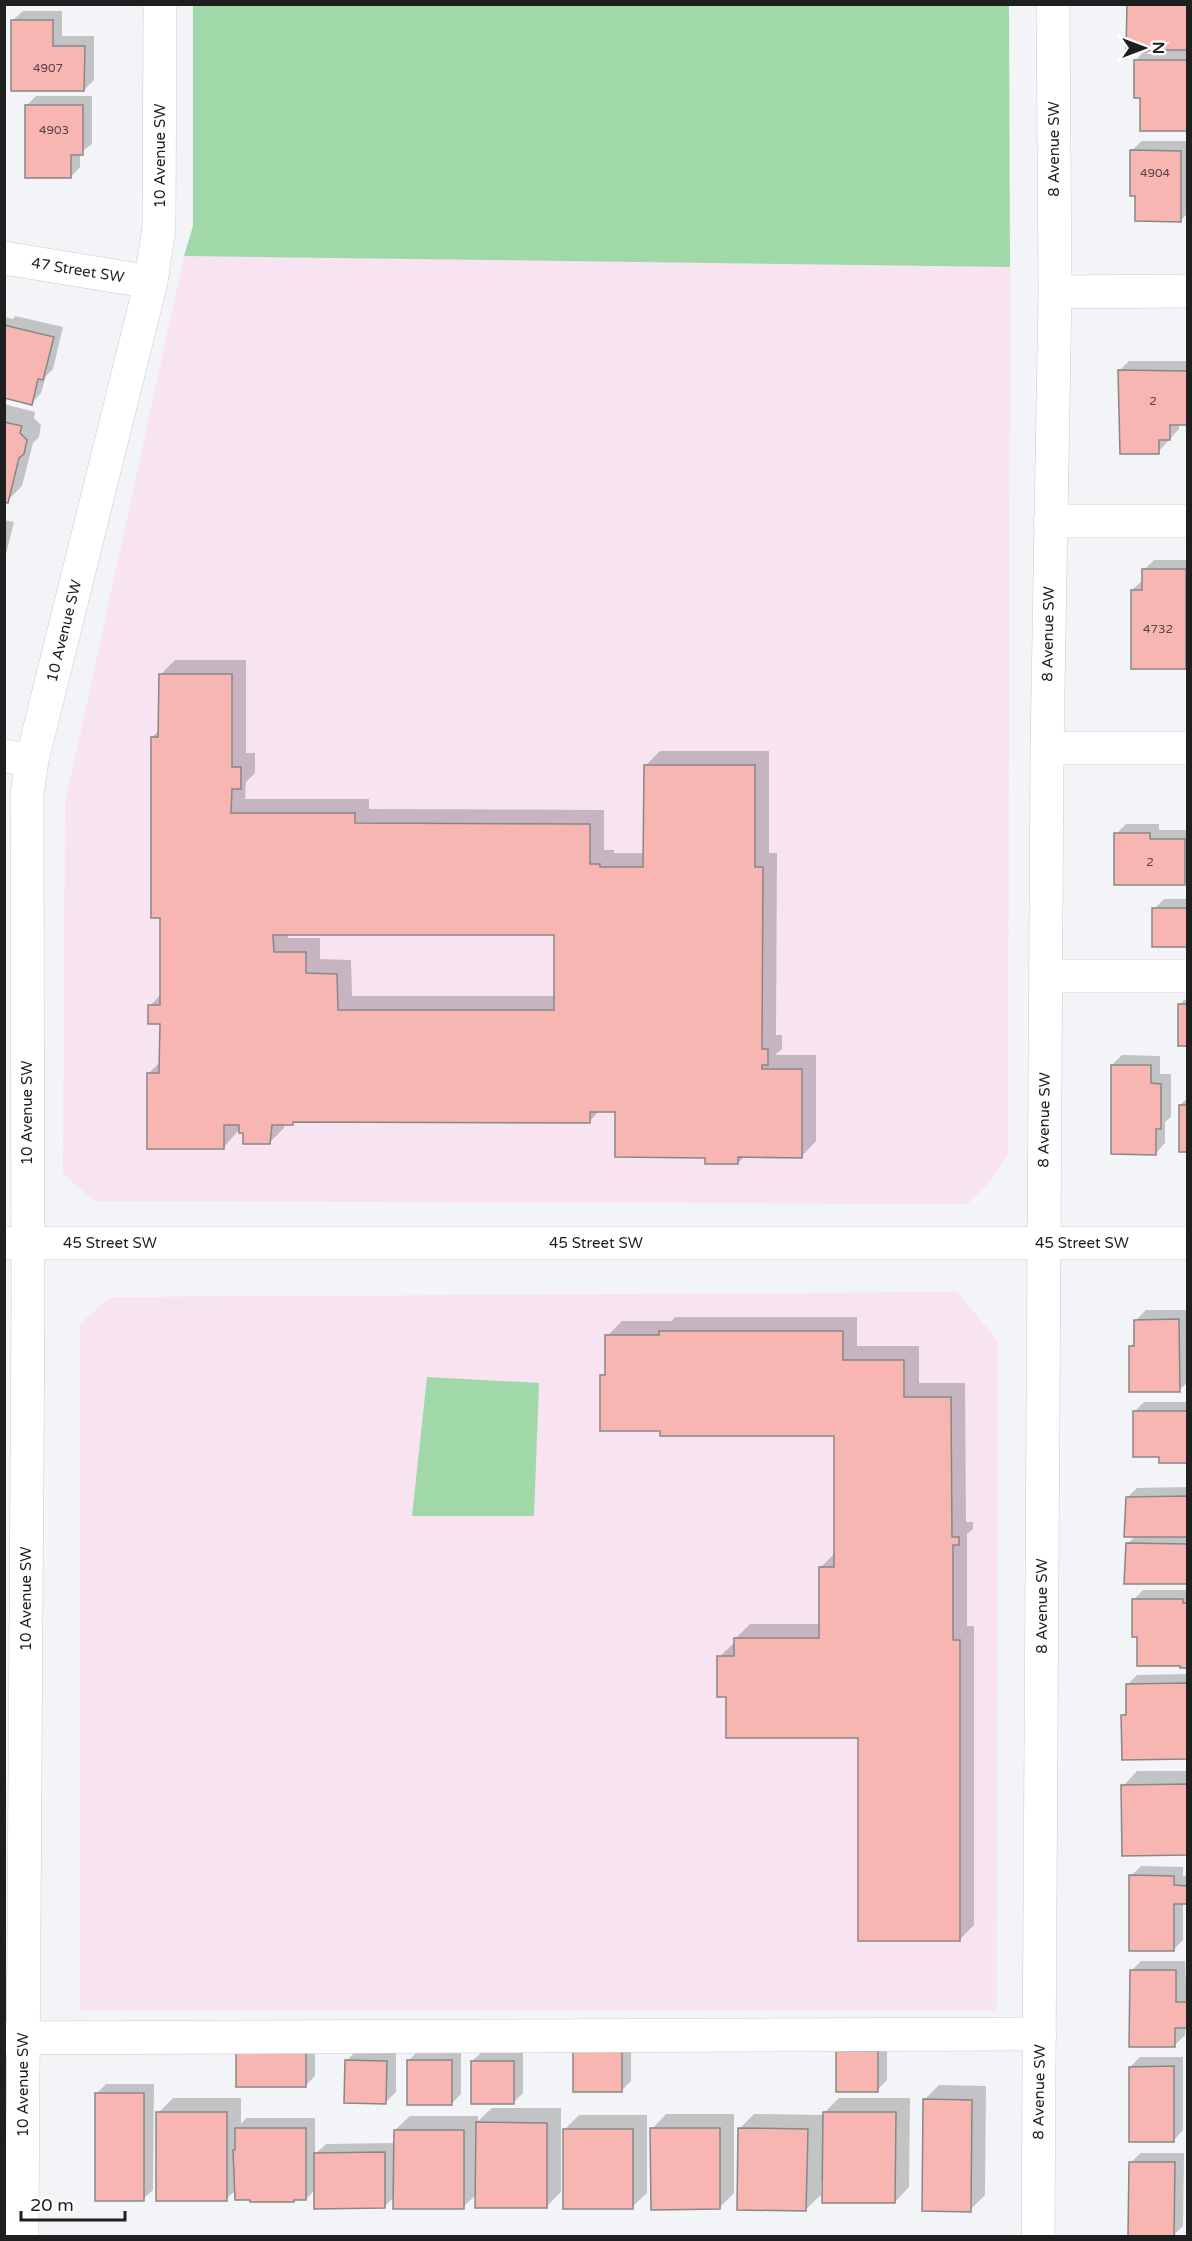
<svg xmlns="http://www.w3.org/2000/svg" width="1192" height="2241" font-family="'Varela Round',sans-serif">
  <rect width="100%" height="100%" fill="#f3f4f7"/>
  <!-- education -->
  <path fill="#f8e3f1" d="M 184,256 L 1010,267 L 1008,1153 L 991,1181 L 967,1204 L 94,1201 L 63,1174 L 65,804 Z
    M 957,1292 L 998,1341 L 997,2011 L 80,2011 L 80,1324 L 111,1297 Z"/>
  <!-- green -->
  <path fill="#a1d8aa" d="M 193,5 L 1009,5 L 1010,267 L 184,256 L 193,226 Z
    M 427,1377 L 539,1383 L 534,1516 L 412,1516 Z"/>
  <!-- shadow -->
  <path fill="#0003" fill-rule="evenodd" d="M 1188,4 L 1187,130 L 1142,96 L 1135,61 Z
    M 23,11 L 62,11 L 62,36 L 94,36 L 94,80 L 84,90 L 13,20 Z
    M 36,96 L 92,96 L 92,144 L 80,153 L 80,167 L 71,177 L 27,105 Z
    M 1142,141 L 1188,141 L 1188,213 L 1180,221 L 1136,194 L 1132,150 Z
    M 15,316 L 63,327 L 53,369 L 46,376 L 41,393 L 32,403 L 4,396 L 4,317 L 13,319 Z
    M 1129,361 L 1188,361 L 1188,423 L 1179,423 L 1179,429 L 1158,452 L 1119,371 Z
    M 4,404 L 35,412 L 34,418 L 41,425 L 39,437 L 33,443 L 22,486 L 7,501 L 4,501 Z
    M 4,520 L 14,522 L 4,562 Z
    M 1154,560 L 1188,560 L 1188,665 L 1185,668 L 1132,590 L 1142,581 L 1144,570 Z
    M 175,660 L 246,660 L 246,753 L 255,753 L 255,773 L 246,782 L 245,799 L 369,799 L 369,809 L 604,810 L 604,850 L 614,850 L 614,853 L 645,853 L 645,766 L 660,751 L 769,751 L 769,853 L 777,853 L 776,1035 L 782,1035 L 782,1049 L 775,1055 L 816,1055 L 816,1141 L 802,1156 L 745,1156 L 738,1163 L 707,1156 L 617,1110 L 600,1110 L 589,1122 L 295,1121 L 292,1123 L 285,1123 L 284,1128 L 269,1143 L 244,1131 L 238,1131 L 223,1148 L 148,1074 L 161,1061 L 161,1023 L 150,1006 L 161,994 L 161,917 L 152,737 L 160,730 L 160,675 ZM 288,933 L 556,934 L 556,996 L 352,996 L 351,960 L 320,959 L 320,938 L 288,938 Z
    M 1126,824 L 1159,824 L 1159,830 L 1188,830 L 1188,880 L 1185,883 L 1116,834 Z
    M 1164,899 L 1188,899 L 1188,945 L 1154,909 Z
    M 1184,1000 L 1188,1000 L 1188,1045 L 1179,1005 Z
    M 1122,1055 L 1160,1056 L 1160,1074 L 1171,1074 L 1171,1117 L 1165,1122 L 1165,1143 L 1156,1153 L 1112,1065 Z
    M 1188,1098 L 1188,1150 L 1180,1105 Z
    M 1146,1310 L 1188,1310 L 1188,1382 L 1179,1390 L 1131,1346 L 1136,1341 L 1136,1320 Z
    M 675,1317 L 857,1317 L 857,1346 L 919,1346 L 919,1383 L 965,1383 L 966,1522 L 973,1522 L 973,1529 L 967,1534 L 967,1626 L 974,1626 L 974,1925 L 959,1940 L 860,1736 L 727,1696 L 719,1657 L 735,1642 L 735,1639 L 750,1624 L 820,1624 L 820,1568 L 835,1553 L 835,1434 L 661,1430 L 602,1376 L 607,1371 L 607,1336 L 622,1321 L 672,1321 Z
    M 1144,1402 L 1188,1402 L 1188,1461 L 1160,1456 L 1134,1412 Z
    M 1188,1487 L 1188,1583 L 1127,1544 L 1136,1536 L 1127,1498 L 1137,1488 Z
    M 1143,1590 L 1188,1590 L 1188,1666 L 1139,1636 L 1133,1600 Z
    M 1188,1674 L 1188,1757 L 1123,1716 L 1127,1711 L 1127,1685 L 1137,1675 Z
    M 1137,1771 L 1188,1771 L 1188,1853 L 1123,1786 Z
    M 1141,1866 L 1183,1867 L 1183,1876 L 1188,1876 L 1188,1903 L 1183,1903 L 1183,1940 L 1173,1950 L 1131,1876 Z
    M 1141,1961 L 1185,1961 L 1188,2026 L 1185,2026 L 1185,2035 L 1175,2045 L 1131,1971 Z
    M 315,2038 L 315,2076 L 305,2086 L 237,2086 Z
    M 631,2041 L 631,2081 L 621,2091 L 574,2091 Z
    M 887,2042 L 887,2080 L 877,2090 L 838,2090 Z
    M 356,2051 L 396,2052 L 396,2092 L 386,2102 L 346,2061 Z
    M 418,2051 L 461,2051 L 461,2094 L 451,2104 L 408,2061 Z
    M 482,2052 L 523,2052 L 523,2093 L 513,2103 L 472,2061 Z
    M 1140,2057 L 1183,2057 L 1183,2130 L 1174,2140 L 1130,2067 Z
    M 106,2084 L 154,2084 L 153,2190 L 143,2199 L 96,2094 Z
    M 939,2085 L 986,2086 L 985,2195 L 970,2210 L 924,2100 Z
    M 173,2098 L 241,2098 L 241,2124 L 246,2118 L 315,2118 L 315,2154 L 326,2144 L 395,2143 L 395,2130 L 410,2116 L 478,2116 L 478,2121 L 492,2108 L 561,2108 L 561,2192 L 546,2207 L 477,2194 L 463,2207 L 395,2196 L 384,2207 L 316,2189 L 306,2199 L 296,2198 L 294,2201 L 236,2190 L 226,2199 L 158,2113 Z
    M 839,2098 L 910,2098 L 909,2187 L 895,2202 L 821,2181 L 821,2195 L 806,2209 L 739,2129 L 754,2114 L 824,2115 L 824,2113 Z
    M 666,2114 L 734,2114 L 734,2193 L 719,2208 L 652,2129 Z
    M 579,2115 L 647,2115 L 647,2193 L 632,2207 L 564,2130 Z
    M 1141,2153 L 1184,2153 L 1183,2226 L 1174,2235 L 1131,2162 Z"/>
  <!-- building -->
  <path fill="#f8b6b3" stroke="#898686" stroke-width="1.5" fill-rule="evenodd" d="M 1127,4 L 1188,4 L 1188,50 L 1126,50 Z
    M 11,20 L 53,20 L 53,46 L 85,46 L 84,91 L 11,91 Z
    M 1134,60 L 1188,60 L 1188,131 L 1140,131 L 1140,98 L 1134,98 Z
    M 25,105 L 83,105 L 83,155 L 71,155 L 71,178 L 25,178 Z
    M 1130,150 L 1181,151 L 1181,222 L 1135,221 L 1135,196 L 1130,196 Z
    M 4,325 L 54,337 L 43,380 L 38,379 L 32,405 L 4,398 Z
    M 1118,370 L 1187,371 L 1188,425 L 1170,425 L 1170,440 L 1159,440 L 1159,454 L 1120,454 Z
    M 4,422 L 22,426 L 20,433 L 27,440 L 24,454 L 19,458 L 8,503 L 4,502 Z
    M 1142,569 L 1186,569 L 1186,669 L 1131,669 L 1131,590 L 1142,590 Z
    M 159,674 L 232,674 L 232,767 L 241,767 L 241,789 L 232,789 L 231,813 L 355,813 L 355,823 L 590,824 L 590,864 L 600,864 L 600,867 L 643,867 L 644,765 L 755,765 L 755,867 L 763,867 L 762,1049 L 768,1049 L 768,1065 L 762,1065 L 762,1069 L 802,1069 L 802,1158 L 738,1157 L 738,1164 L 705,1164 L 705,1158 L 615,1157 L 615,1112 L 590,1112 L 590,1123 L 293,1122 L 293,1125 L 272,1125 L 270,1144 L 243,1144 L 243,1133 L 239,1133 L 239,1125 L 224,1125 L 224,1149 L 147,1149 L 147,1073 L 159,1073 L 160,1024 L 148,1024 L 148,1005 L 160,1005 L 160,918 L 151,918 L 151,737 L 158,737 ZM 273,935 L 554,935 L 554,1010 L 338,1010 L 337,974 L 306,973 L 306,952 L 274,952 Z
    M 1114,833 L 1150,833 L 1150,839 L 1185,839 L 1185,885 L 1114,885 Z
    M 1152,908 L 1188,908 L 1188,947 L 1152,947 Z
    M 1178,1004 L 1188,1004 L 1188,1046 L 1178,1046 Z
    M 1111,1065 L 1151,1065 L 1151,1083 L 1161,1084 L 1161,1129 L 1156,1129 L 1156,1155 L 1111,1154 Z
    M 1179,1105 L 1188,1105 L 1188,1152 L 1179,1152 Z
    M 1179,1319 L 1180,1392 L 1129,1392 L 1129,1346 L 1134,1346 L 1134,1320 Z
    M 659,1331 L 843,1331 L 843,1360 L 904,1360 L 904,1397 L 951,1397 L 952,1537 L 959,1537 L 959,1545 L 953,1545 L 953,1640 L 960,1640 L 960,1941 L 858,1941 L 858,1738 L 726,1738 L 726,1697 L 717,1697 L 717,1656 L 734,1656 L 734,1638 L 819,1638 L 819,1567 L 834,1567 L 834,1436 L 660,1436 L 660,1431 L 600,1431 L 600,1375 L 605,1375 L 605,1335 L 659,1335 Z
    M 1133,1411 L 1188,1411 L 1188,1463 L 1159,1463 L 1159,1457 L 1133,1457 Z
    M 1188,1496 L 1188,1537 L 1124,1537 L 1126,1497 Z
    M 1126,1543 L 1188,1544 L 1188,1584 L 1124,1584 Z
    M 1132,1599 L 1183,1599 L 1183,1603 L 1188,1603 L 1188,1668 L 1180,1668 L 1180,1666 L 1137,1666 L 1137,1637 L 1132,1637 Z
    M 1188,1683 L 1188,1759 L 1122,1760 L 1121,1715 L 1126,1715 L 1126,1684 Z
    M 1188,1784 L 1188,1855 L 1122,1856 L 1121,1785 Z
    M 1129,1875 L 1174,1876 L 1174,1885 L 1188,1886 L 1188,1904 L 1174,1904 L 1174,1951 L 1129,1951 Z
    M 1130,1970 L 1176,1970 L 1176,2002 L 1188,2002 L 1188,2028 L 1175,2028 L 1175,2047 L 1129,2047 Z
    M 236,2047 L 306,2047 L 306,2087 L 236,2087 Z
    M 573,2051 L 622,2051 L 622,2092 L 573,2092 Z
    M 836,2051 L 878,2051 L 878,2092 L 836,2092 Z
    M 345,2060 L 387,2061 L 386,2104 L 344,2103 Z
    M 407,2060 L 452,2060 L 452,2105 L 407,2105 Z
    M 471,2061 L 514,2061 L 514,2104 L 471,2104 Z
    M 1174,2066 L 1174,2142 L 1129,2142 L 1129,2067 Z
    M 95,2093 L 144,2093 L 144,2201 L 95,2201 Z
    M 923,2099 L 972,2100 L 971,2212 L 922,2211 Z
    M 156,2112 L 227,2112 L 227,2201 L 156,2201 Z
    M 823,2112 L 896,2112 L 895,2203 L 822,2203 Z
    M 476,2122 L 547,2123 L 547,2208 L 475,2208 Z
    M 235,2128 L 306,2128 L 306,2200 L 294,2200 L 294,2202 L 250,2202 L 250,2200 L 235,2200 L 233,2150 L 235,2150 Z
    M 650,2128 L 720,2128 L 720,2209 L 651,2210 Z
    M 738,2128 L 808,2129 L 806,2211 L 737,2210 Z
    M 563,2129 L 633,2129 L 633,2209 L 563,2209 Z
    M 394,2130 L 464,2130 L 464,2209 L 393,2209 Z
    M 385,2152 L 385,2208 L 314,2209 L 314,2153 Z
    M 1129,2162 L 1175,2162 L 1174,2236 L 1128,2236 Z"/>
  <g fill="none" stroke-linecap="round" stroke-linejoin="round">
    <defs>
      <path id="minor" d="M 4,258 L 151,282
        M 1055,292 L 1188,291
        M 1050,521 L 1188,521
        M 1047,748 L 1188,748
        M 4,756 L 32,760
        M 1046,976 L 1188,976
        M 6,1243 L 1188,1243
        M 4,2038 L 1040,2034
        M 22,2236 L 28,1308 L 27,794 L 32,760 L 151,282 L 159,227 L 160,4
        M 1038,2236 L 1047,748 L 1055,292 L 1053,4"/>
    </defs>
    <!-- minor casing -->
    <use href="#minor" stroke="#cacbce" stroke-width="34"/>
    <!-- minor -->
    <use href="#minor" stroke="#fff" stroke-width="33"/>
  </g>
  <g text-anchor="middle" dominant-baseline="central" stroke-width="6" stroke-linejoin="round" paint-order="stroke">
    <!-- number labels -->
    <g font-size="12" fill="#554545">
      <text x="48" y="68">4907</text>
      <text x="54" y="130">4903</text>
      <text x="1155" y="173">4904</text>
      <text x="1153" y="401">2</text>
      <text x="1158" y="629">4732</text>
      <text x="1150" y="862">2</text>
    </g>
    <!-- street labels -->
    <g font-size="15" fill="#1f1f20" stroke="#fff">
      <text transform="translate(1054 149) rotate(-90)">8 Avenue SW</text>
      <text transform="translate(160 156) rotate(-90)">10 Avenue SW</text>
      <text transform="translate(78 270) rotate(9)">47 Street SW</text>
      <text transform="translate(64 631) rotate(-76)">10 Avenue SW</text>
      <text transform="translate(1048 634) rotate(-89)">8 Avenue SW</text>
      <text transform="translate(27 1113) rotate(-90)">10 Avenue SW</text>
      <text transform="translate(1044 1120) rotate(-89)">8 Avenue SW</text>
      <text x="110" y="1243">45 Street SW</text>
      <text x="596" y="1243">45 Street SW</text>
      <text x="1082" y="1243">45 Street SW</text>
      <text transform="translate(26 1599) rotate(-90)">10 Avenue SW</text>
      <text transform="translate(1042 1606) rotate(-90)">8 Avenue SW</text>
      <text transform="translate(23 2085) rotate(-90)">10 Avenue SW</text>
      <text transform="translate(1039 2092) rotate(-89)">8 Avenue SW</text>
    </g>
  </g>
  <!-- border -->
  <rect width="1192" height="2241" fill="none" stroke="#1f1f20" stroke-width="12"/>
  <!-- north arrow -->
  <g transform="translate(1144 48) rotate(90)" stroke="#ffffff" stroke-width="4.5" paint-order="stroke">
  <path d="M0-4.5L10 22L0 15L-10 22Z" fill="#1f1f20"/>
  <text y="-9" font-size="16" font-weight="bold" text-anchor="middle" fill="#1f1f20">N</text>
  </g>
  <!-- scale -->
  <path d="M21 2211v9h104v-9" fill="none" stroke="#1f1f20" stroke-width="3"/>
  <text x="30" y="2211" font-size="18" fill="#1f1f20" stroke="#ffffff" stroke-width="4.5" paint-order="stroke">20 m</text>
</svg>
